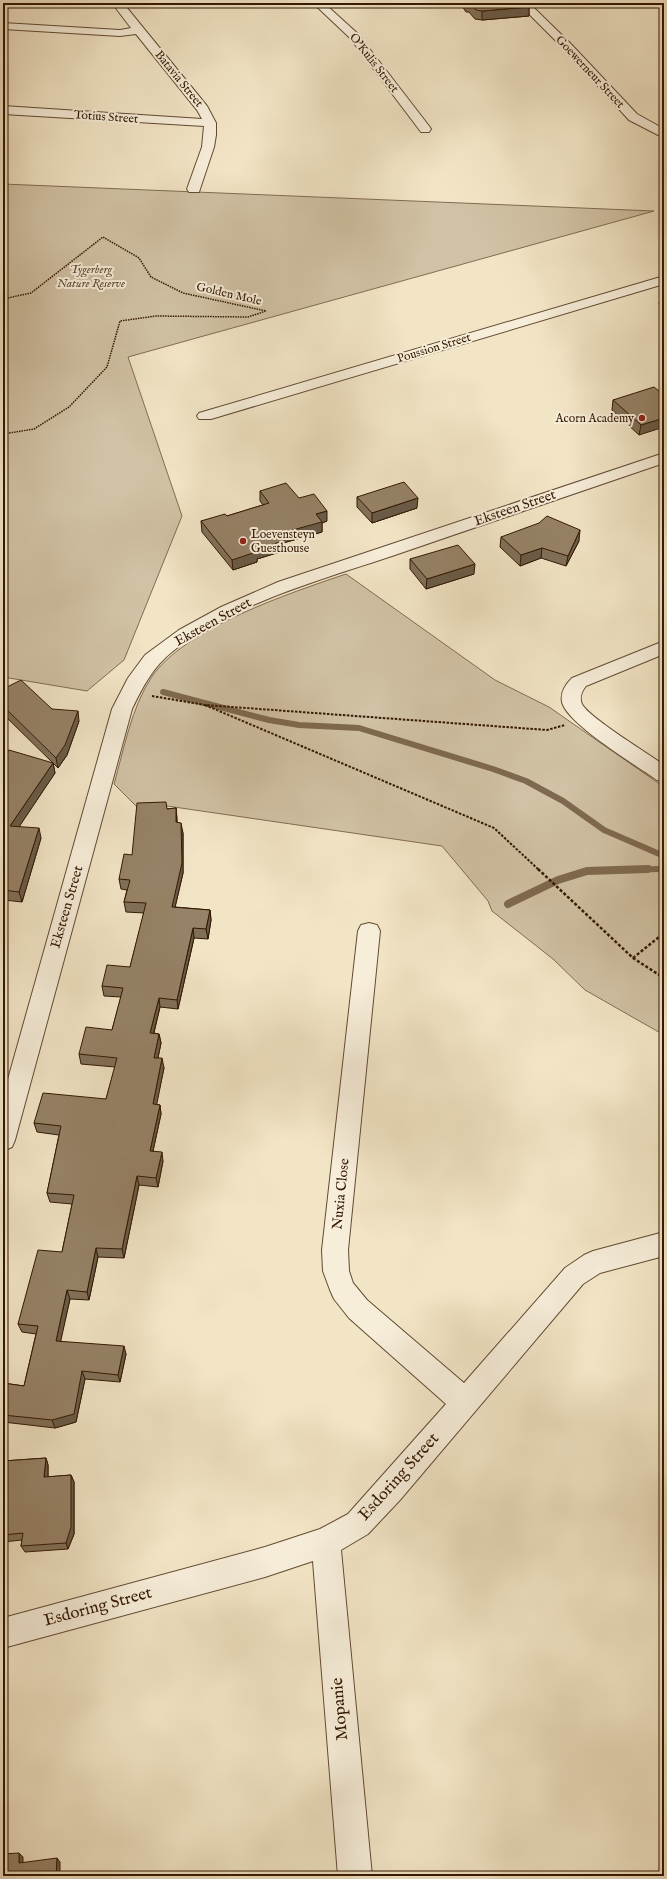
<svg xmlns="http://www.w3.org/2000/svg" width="667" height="1879" font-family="'IM FELL English',serif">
  <rect width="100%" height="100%" fill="#f2e5c6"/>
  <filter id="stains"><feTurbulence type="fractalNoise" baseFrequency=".005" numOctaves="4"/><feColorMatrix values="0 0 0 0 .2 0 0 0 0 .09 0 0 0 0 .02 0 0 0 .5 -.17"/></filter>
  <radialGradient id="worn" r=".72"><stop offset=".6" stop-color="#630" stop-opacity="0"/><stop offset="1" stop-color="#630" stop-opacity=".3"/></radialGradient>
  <!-- green -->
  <path fill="#d1c2a5" stroke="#826c53" d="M 3,184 L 654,211 L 128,357 L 182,516 L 124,660 L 87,691 L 3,677 Z
    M 346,574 L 495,680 L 549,707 L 664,787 L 664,1035 L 585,990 L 553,959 L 492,911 L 488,901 L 442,846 L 167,806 L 137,807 L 114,784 C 124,749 131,709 151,678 C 184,628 290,593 346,574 Z"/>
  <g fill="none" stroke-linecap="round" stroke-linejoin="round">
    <!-- stream-far1 -->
    <path stroke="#7e694f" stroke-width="6" d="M 163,692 L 269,720 L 299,725 L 359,728 L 493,769 L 526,781 L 563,801 L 604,830 L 664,856
      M 609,870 L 664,869"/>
    <!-- stream -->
    <path stroke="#7e694f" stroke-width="8" d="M 508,904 L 558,880 L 587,871 L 648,869"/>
    <defs>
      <path id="minor" d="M 112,3 L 123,3 L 207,106 L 216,123 L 216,135 L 214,147 L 199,192 L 189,192 L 187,189 L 202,147 L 204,126 L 3,114 L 3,106 L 202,119 L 197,110 L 136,34 L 120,36 L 3,29 L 3,23 L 120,30 L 131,28 Z
        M 313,3 L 324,3 L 358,34 L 429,126 L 431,129 L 429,132 L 421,132 L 350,38 Z
        M 518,3 L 529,3 L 570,43 L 637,114 L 664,129 L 664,138 L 629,120 L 562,47 Z
        M 664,276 L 664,284 L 211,419 L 199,419 L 197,416 L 199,413 Z
        M 664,453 L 664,463 C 573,494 482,525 392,556 C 320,580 233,604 173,651 C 153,667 143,686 132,709 L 15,1140 L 12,1147 L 3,1151 L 3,1097 L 112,709 L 128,678 L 145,655 L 179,630 L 221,607 L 278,582 Z
        M 664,641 L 664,654 L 586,686 C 582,691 579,698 582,704 C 588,717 649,754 664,765 L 664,782 L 657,780 C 637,766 566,723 562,702 C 560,692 566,684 572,678 Z
        M 369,923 L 377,925 L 380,931 L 348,1250 L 349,1271 L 353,1283 L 367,1300 L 464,1383 L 565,1268 L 584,1255 L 593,1251 L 664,1232 L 664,1256 L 600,1273 L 583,1284 L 400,1500 L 368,1534 L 341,1550 L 372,1876 L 338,1876 L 313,1561 L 265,1577 L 3,1648 L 3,1618 L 265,1547 L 320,1529 L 348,1514 L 446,1404 L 349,1318 L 334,1299 L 330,1290 L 323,1271 L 322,1250 L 358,931 L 361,925 Z"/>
    </defs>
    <!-- minor casing -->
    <use href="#minor" stroke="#624a32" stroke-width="2"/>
    <!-- path-far2 -->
    <path stroke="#321701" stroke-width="1.5" stroke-dasharray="1.5 1" stroke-linecap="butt" d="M 3,299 L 31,293 L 103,237 L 139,258 L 151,277 L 183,293 L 266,311 L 248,317 L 156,316 L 120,321 L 107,367 L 69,407 L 34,429 L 3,434"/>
    <!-- path-far1 -->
    <path stroke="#321701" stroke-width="2" stroke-dasharray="2.5 1.5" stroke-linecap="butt" d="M 152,696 L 205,705 L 547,730 L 565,725
      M 205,705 L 494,828 L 539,870"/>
    <!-- path -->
    <path stroke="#321701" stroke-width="2.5" stroke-dasharray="3 2" stroke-linecap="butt" d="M 538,869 L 633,958 L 664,978
      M 633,958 L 664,933"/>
    <!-- minor -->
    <use href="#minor" fill="#f7eeda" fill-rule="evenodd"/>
  </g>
  <!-- wall -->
  <path fill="#817059" stroke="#321701" d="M 460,3 L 525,3 L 529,7 L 529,16 L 482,20 L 475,19 L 469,12 L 466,12 Z
    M 661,294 L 664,294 L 664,308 L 659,304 Z
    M 664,395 L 639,435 L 612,410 L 613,400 Z
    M 260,491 L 299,498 L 327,521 L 322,523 L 322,532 L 283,543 L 283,551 L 257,559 L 257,562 L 233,570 L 202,532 L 201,521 L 227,516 L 263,505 L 260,501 Z
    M 357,497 L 417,508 L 372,523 L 357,507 Z
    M 501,537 L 579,541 L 566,566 L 541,558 L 520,566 L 500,547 Z
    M 410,559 L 474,574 L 426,589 L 410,569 Z
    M 3,689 L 52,709 L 79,721 L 67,755 L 58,768 L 3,714 Z
    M 3,758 L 53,763 L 55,773 L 19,826 L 41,838 L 22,902 L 4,900 L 3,904 Z
    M 176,808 L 177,822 L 183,833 L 183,873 L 175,907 L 210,910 L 211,920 L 208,939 L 194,938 L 178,1009 L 160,1007 L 154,1033 L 159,1034 L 161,1043 L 158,1058 L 164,1068 L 156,1104 L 160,1105 L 161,1114 L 153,1151 L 163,1161 L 158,1187 L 139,1185 L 124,1258 L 98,1257 L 89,1300 L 70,1299 L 60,1341 L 126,1354 L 120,1382 L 85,1379 L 76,1422 L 55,1428 L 3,1422 L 3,1383 L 24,1386 L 36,1334 L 22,1332 L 18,1324 L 62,1252 L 72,1204 L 50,1202 L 47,1193 L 59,1135 L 37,1132 L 34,1123 L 106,1099 L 115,1067 L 81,1064 L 79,1054 L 112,1030 L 121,997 L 104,996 L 102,986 L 130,967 L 144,913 L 126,912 L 124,902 L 127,890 L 121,889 L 119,879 L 132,855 L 167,809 Z
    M 46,1458 L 48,1465 L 48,1477 L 71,1475 L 74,1482 L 74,1534 L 68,1549 L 25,1552 L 21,1546 L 22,1540 L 3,1542 L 3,1461 Z"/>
  <!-- shaded-wall -->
  <path fill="#695b48" stroke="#321701" d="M 529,7 L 529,16 L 482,20 L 482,11 Z
    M 664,418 L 664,427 L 639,435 L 641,425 Z
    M 418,498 L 417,508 L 372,523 L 372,513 Z
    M 327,511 L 327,521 L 322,523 L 322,532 L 283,543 L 283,551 L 257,559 L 257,562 L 233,570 L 232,560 L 255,550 L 278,534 L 316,514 Z
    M 580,530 L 579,541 L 566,566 L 568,556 Z
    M 542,548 L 541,558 L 520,566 L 521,555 Z
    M 475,564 L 474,574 L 426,589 L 427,579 Z
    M 78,711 L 79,721 L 67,755 L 58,768 L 56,758 Z
    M 53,763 L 55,773 L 13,836 L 10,826 Z
    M 176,808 L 177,818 L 177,832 L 176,822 Z
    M 181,823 L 183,833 L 183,873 L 173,916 L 172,907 Z
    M 39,828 L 41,838 L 22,902 L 19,892 Z
    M 3,894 L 4,900 L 3,904 Z
    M 210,910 L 211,920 L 208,939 L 206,929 Z
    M 193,928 L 194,938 L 178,1009 L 177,1000 Z
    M 159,998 L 160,1007 L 151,1043 L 150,1033 Z
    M 159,1034 L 161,1043 L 156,1067 L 154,1058 Z
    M 162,1058 L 164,1068 L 155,1113 L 153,1104 Z
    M 160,1105 L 161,1114 L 151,1160 L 150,1151 Z
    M 162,1152 L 163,1161 L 158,1187 L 156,1178 Z
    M 137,1176 L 139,1185 L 124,1258 L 122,1249 Z
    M 96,1248 L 98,1257 L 89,1300 L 87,1292 Z
    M 67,1290 L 70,1299 L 59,1349 L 56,1341 Z
    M 124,1346 L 126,1354 L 120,1382 L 118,1375 Z
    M 82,1371 L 85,1379 L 76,1422 L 55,1428 L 52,1420 Z
    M 46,1458 L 48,1465 L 48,1484 L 44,1477 Z
    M 71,1475 L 74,1482 L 74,1534 L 68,1549 L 66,1543 Z
    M 19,1853 L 23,1857 L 23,1866 L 19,1863 Z
    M 57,1858 L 60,1862 L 60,1876 L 56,1876 Z"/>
  <!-- building -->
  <path fill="#968267" stroke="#321701" d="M 467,3 L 525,3 L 529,7 L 482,11 L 476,10 L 470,3 Z
    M 661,294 L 664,294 L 664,297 Z
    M 654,387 L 664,395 L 664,418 L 641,425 L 613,400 Z
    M 404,482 L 418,498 L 372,513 L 357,497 Z
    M 286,483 L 299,498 L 314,494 L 327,511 L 316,514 L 322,522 L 278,534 L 283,541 L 255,550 L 256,552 L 232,560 L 201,521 L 225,514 L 227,516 L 269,503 L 260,491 Z
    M 547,516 L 580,530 L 568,556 L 542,548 L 521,555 L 501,537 L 539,523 Z
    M 458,545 L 475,564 L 427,579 L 410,559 Z
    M 21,680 L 52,709 L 78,711 L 65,745 L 56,758 L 3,706 L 3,689 Z
    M 9,750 L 53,763 L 10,826 L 39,828 L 19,892 L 3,890 L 3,758 Z
    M 166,802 L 167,809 L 176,808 L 176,822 L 181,823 L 182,863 L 172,907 L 210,910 L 206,929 L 193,928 L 177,1000 L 159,998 L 150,1033 L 159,1034 L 154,1058 L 162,1058 L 153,1104 L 160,1105 L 150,1151 L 162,1152 L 156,1178 L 137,1176 L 122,1249 L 96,1248 L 87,1292 L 67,1290 L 56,1341 L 124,1346 L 118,1375 L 82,1371 L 74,1414 L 52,1420 L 3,1415 L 3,1383 L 24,1386 L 38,1326 L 18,1324 L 38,1250 L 62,1252 L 74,1195 L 47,1193 L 61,1126 L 34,1123 L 43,1093 L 106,1099 L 117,1058 L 79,1054 L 86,1027 L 112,1030 L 123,988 L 102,986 L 107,965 L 130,967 L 146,903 L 124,902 L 130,880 L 119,879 L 124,854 L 132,855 L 137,803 Z
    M 46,1458 L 44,1477 L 71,1475 L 71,1527 L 66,1543 L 21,1546 L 23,1533 L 3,1535 L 3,1461 Z
    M 19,1853 L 19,1863 L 57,1858 L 56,1876 L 3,1876 L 3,1854 Z"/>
  <!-- markers -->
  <g fill="#8f2418" stroke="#f7eeda" stroke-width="1.5">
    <circle cx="642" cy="418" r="4"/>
    <circle cx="243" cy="541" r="4"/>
  </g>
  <g text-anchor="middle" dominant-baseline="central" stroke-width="4" stroke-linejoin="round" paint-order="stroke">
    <!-- far-street labels -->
    <g font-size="12" fill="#321701" stroke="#f7eeda">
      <text transform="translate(374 63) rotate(52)">O'Kulis Street</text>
      <text transform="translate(590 72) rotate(47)">Goewerneur Street</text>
      <text transform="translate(179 79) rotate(51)">Batavia Street</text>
      <text transform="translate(106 117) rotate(4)">Totius Street</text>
      <text transform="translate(229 294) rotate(13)">Golden Mole</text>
      <text transform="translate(434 348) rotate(-17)">Poussion Street</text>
    </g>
    <!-- far-park labels -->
    <g font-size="12" font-style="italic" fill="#624a32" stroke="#f7eeda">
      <text x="91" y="269">Tygerberg<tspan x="91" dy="14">Nature Reserve</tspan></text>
    </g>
    <!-- far-poi labels -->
    <g font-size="12" fill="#321701" stroke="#f7eeda" text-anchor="end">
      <text x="634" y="418">Acorn Academy</text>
      <text x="251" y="534" text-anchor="start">Loevensteyn<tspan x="251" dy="14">Guesthouse</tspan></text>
    </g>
    <!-- street labels -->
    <g font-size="14" fill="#321701" stroke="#f7eeda">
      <text transform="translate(515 508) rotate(-19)">Eksteen Street</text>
      <text transform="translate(213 622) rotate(-29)">Eksteen Street</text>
      <text transform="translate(67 907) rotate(-74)">Eksteen Street</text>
      <text transform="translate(341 1194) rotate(-84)">Nuxia Close</text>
    </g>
    <!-- near-street labels -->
    <g font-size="17" fill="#321701" stroke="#f7eeda">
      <text transform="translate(399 1477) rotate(-48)">Esdoring Street</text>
      <text transform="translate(98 1607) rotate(-15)">Esdoring Street</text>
      <text transform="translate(340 1709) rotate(-95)">Mopanie</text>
    </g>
  </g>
  <!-- margin -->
  <rect width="667" height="1879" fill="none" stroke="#f2e5c6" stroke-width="16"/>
  <rect x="4" y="4" width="659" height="1871" fill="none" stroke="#321701" stroke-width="2"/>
  <rect x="8" y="8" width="651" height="1863" fill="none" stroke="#321701"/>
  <rect width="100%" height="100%" filter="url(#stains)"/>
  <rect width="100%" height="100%" fill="url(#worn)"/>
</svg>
